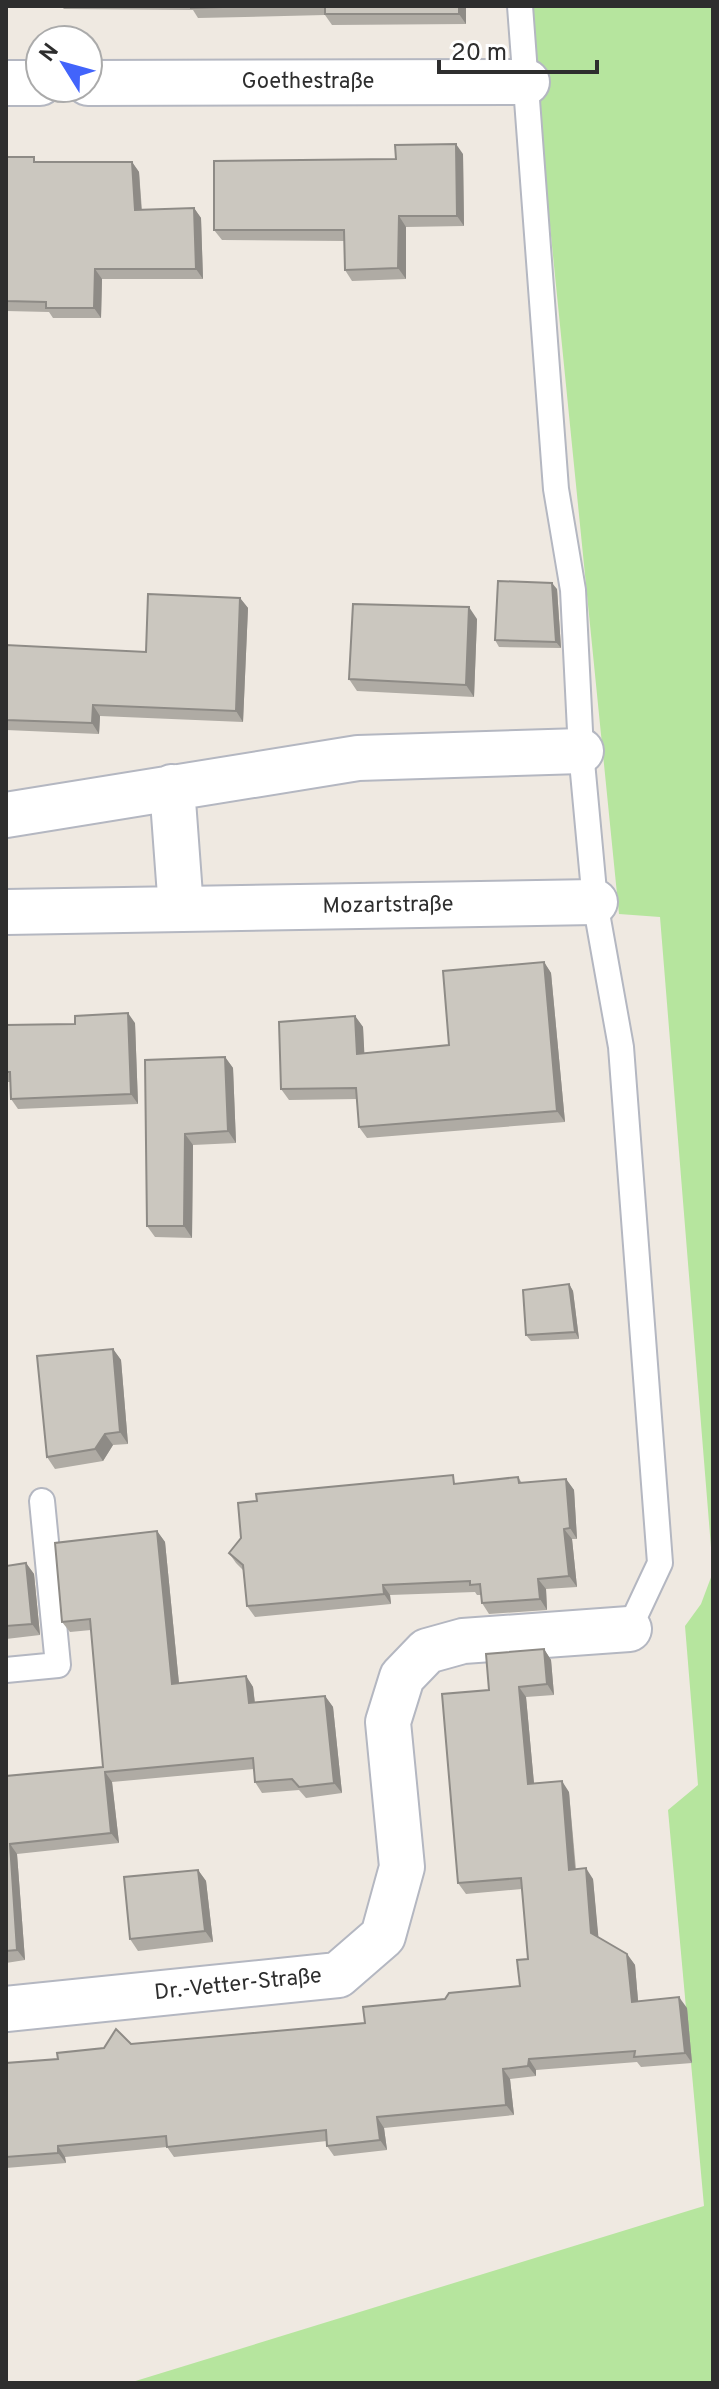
<svg xmlns="http://www.w3.org/2000/svg" width="719" height="2389" font-family="Overpass,sans-serif">
  <rect width="100%" height="100%" fill="#efe9e1"/>
  <!-- green -->
  <path fill="#b6e59e" d="M 528,6 L 713,6 L 713,2383 L 129,2383 L 704,2206 L 668,1810 L 698,1785 L 685,1626 L 701,1604 L 713,1572 L 660,917 L 619,914 Z"/>
  <g fill="none" stroke-linecap="round" stroke-linejoin="round">
    <defs>
      <path id="lane" d="M 520,6 L 556,489 L 573,590 L 581,751 L 595,902 L 621,1047 L 660,1563 L 629,1629
        M 6,1670 L 58,1665 L 42,1501"/>
      <path id="street" d="M 6,83 L 40,83
        M 88,83 L 527,82
        M 172,787 L 181,909
        M 6,815 L 358,758 L 581,751
        M 6,912 L 595,902
        M 6,2009 L 338,1975 L 383,1936 L 402,1867 L 388,1722 L 402,1677 L 427,1651 L 463,1641 L 629,1629"/>
    </defs>
    <!-- lane casing -->
    <use href="#lane" stroke="#b4b7c1" stroke-width="28"/>
    <!-- street casing -->
    <use href="#street" stroke="#b4b7c1" stroke-width="48"/>
    <!-- lane -->
    <use href="#lane" stroke="#fff" stroke-width="24"/>
    <!-- street -->
    <use href="#street" stroke="#fff" stroke-width="44"/>
  </g>
  <!-- wall -->
  <path fill="#afaba4" d="M 61,6 L 466,6 L 466,24 L 332,25 L 325,15 L 198,18 L 193,10 L 64,9 Z
    M 463,154 L 464,226 L 406,227 L 406,279 L 352,281 L 345,270 L 345,241 L 222,240 L 214,230 L 396,159 Z
    M 6,157 L 38,162 L 132,162 L 139,172 L 142,210 L 194,208 L 201,218 L 203,279 L 102,279 L 101,318 L 53,318 L 49,312 L 6,311 Z
    M 557,589 L 561,648 L 499,647 L 495,640 Z
    M 240,598 L 248,608 L 243,722 L 100,716 L 99,734 L 6,730 L 6,645 L 146,652 Z
    M 477,619 L 474,697 L 357,691 L 349,679 Z
    M 544,962 L 551,973 L 565,1122 L 367,1138 L 359,1127 L 357,1099 L 289,1100 L 281,1089 L 355,1016 L 363,1027 L 364,1054 L 449,1045 Z
    M 135,1023 L 138,1104 L 18,1109 L 11,1099 L 10,1082 L 6,1082 L 6,1025 Z
    M 225,1057 L 233,1068 L 236,1143 L 193,1145 L 192,1238 L 155,1237 L 147,1226 L 145,1060 Z
    M 569,1284 L 573,1291 L 579,1339 L 531,1341 L 526,1335 Z
    M 113,1349 L 121,1360 L 128,1444 L 113,1445 L 103,1461 L 55,1469 L 47,1457 Z
    M 518,1477 L 522,1483 L 566,1479 L 574,1490 L 577,1539 L 572,1539 L 577,1587 L 546,1589 L 547,1610 L 489,1614 L 482,1603 L 481,1595 L 477,1595 L 475,1592 L 390,1595 L 391,1604 L 255,1617 L 247,1606 L 243,1570 L 236,1563 L 229,1553 L 241,1538 L 459,1484 Z
    M 157,1531 L 165,1542 L 179,1683 L 246,1676 L 253,1687 L 255,1703 L 325,1696 L 333,1707 L 342,1793 L 306,1798 L 299,1790 L 262,1793 L 255,1782 L 254,1769 L 112,1782 L 119,1843 L 17,1854 L 25,1960 L 6,1963 L 6,1776 L 103,1767 L 91,1630 L 70,1632 L 62,1622 Z
    M 26,1563 L 34,1574 L 40,1635 L 6,1639 L 6,1566 Z
    M 544,1649 L 551,1660 L 554,1695 L 526,1697 L 534,1784 L 569,1792 L 576,1869 L 593,1879 L 598,1937 L 627,1954 L 635,1965 L 638,2001 L 687,2008 L 692,2063 L 641,2067 L 637,2062 L 536,2070 L 536,2076 L 510,2079 L 514,2115 L 384,2128 L 387,2150 L 334,2156 L 327,2146 L 327,2141 L 174,2157 L 167,2147 L 65,2157 L 66,2163 L 6,2168 L 6,2063 L 58,2059 L 104,2048 L 131,2044 L 365,2023 L 445,1999 L 520,1986 L 528,1959 L 522,1889 L 466,1894 L 458,1883 L 489,1690 Z
    M 198,1870 L 206,1881 L 213,1942 L 138,1951 L 130,1939 Z"/>
  <!-- shaded-wall -->
  <path fill="#8e8b86" d="M 459,6 L 466,6 L 466,24 L 459,14 Z
    M 456,144 L 463,154 L 464,226 L 457,216 Z
    M 132,162 L 139,172 L 142,220 L 135,210 Z
    M 194,208 L 201,218 L 203,279 L 196,269 Z
    M 399,216 L 406,227 L 406,279 L 398,268 Z
    M 95,269 L 102,279 L 101,318 L 94,308 Z
    M 552,583 L 557,589 L 561,648 L 556,642 Z
    M 240,598 L 248,608 L 243,722 L 236,711 Z
    M 469,607 L 477,619 L 474,697 L 466,685 Z
    M 93,705 L 100,716 L 99,734 L 92,723 Z
    M 544,962 L 551,973 L 565,1122 L 557,1111 Z
    M 128,1013 L 135,1023 L 138,1104 L 131,1094 Z
    M 355,1016 L 363,1027 L 365,1065 L 357,1054 Z
    M 225,1057 L 233,1068 L 236,1143 L 228,1131 Z
    M 185,1134 L 193,1145 L 192,1238 L 184,1226 Z
    M 569,1284 L 573,1291 L 579,1339 L 575,1332 Z
    M 113,1349 L 121,1360 L 128,1444 L 120,1432 Z
    M 105,1434 L 113,1445 L 103,1461 L 95,1449 Z
    M 566,1479 L 574,1490 L 577,1539 L 570,1528 Z
    M 564,1529 L 572,1539 L 577,1587 L 569,1576 Z
    M 157,1531 L 165,1542 L 180,1694 L 172,1684 Z
    M 26,1563 L 34,1574 L 40,1635 L 32,1624 Z
    M 538,1579 L 546,1589 L 547,1610 L 540,1599 Z
    M 383,1585 L 390,1595 L 391,1604 L 384,1594 Z
    M 544,1649 L 551,1660 L 554,1695 L 547,1684 Z
    M 246,1676 L 253,1687 L 256,1714 L 249,1703 Z
    M 519,1687 L 526,1697 L 535,1794 L 528,1784 Z
    M 325,1696 L 333,1707 L 342,1793 L 334,1783 Z
    M 105,1772 L 112,1782 L 119,1843 L 111,1833 Z
    M 562,1781 L 569,1792 L 576,1880 L 569,1870 Z
    M 10,1844 L 17,1854 L 25,1960 L 17,1950 Z
    M 586,1868 L 593,1879 L 599,1943 L 591,1933 Z
    M 198,1870 L 206,1881 L 213,1942 L 205,1931 Z
    M 627,1954 L 635,1965 L 639,2012 L 632,2002 Z
    M 679,1997 L 687,2008 L 692,2063 L 685,2053 Z
    M 529,2059 L 536,2070 L 536,2076 L 528,2066 Z
    M 503,2069 L 510,2079 L 514,2115 L 506,2105 Z
    M 377,2117 L 384,2128 L 387,2150 L 380,2140 Z
    M 58,2146 L 65,2157 L 66,2163 L 58,2153 Z"/>
  <!-- building -->
  <path fill="#cbc7bf" stroke="#8e8b86" stroke-width="2" d="M 191,6 L 256,6 L 191,8 Z
    M 325,6 L 459,6 L 459,14 L 325,14 Z
    M 456,144 L 457,216 L 399,216 L 398,268 L 345,270 L 344,230 L 214,230 L 214,161 L 396,159 L 395,145 Z
    M 6,157 L 34,157 L 34,162 L 132,162 L 135,210 L 194,208 L 196,269 L 95,269 L 94,308 L 46,308 L 46,302 L 6,301 Z
    M 498,581 L 552,583 L 556,642 L 495,640 Z
    M 148,594 L 240,598 L 236,711 L 93,705 L 92,723 L 6,720 L 6,645 L 146,652 Z
    M 353,604 L 469,607 L 466,685 L 349,679 Z
    M 544,962 L 557,1111 L 359,1127 L 356,1088 L 281,1089 L 279,1022 L 355,1016 L 357,1054 L 449,1045 L 443,971 Z
    M 128,1013 L 131,1094 L 11,1099 L 10,1072 L 6,1072 L 6,1025 L 75,1024 L 75,1016 Z
    M 225,1057 L 228,1131 L 185,1134 L 184,1226 L 147,1226 L 145,1060 Z
    M 569,1284 L 575,1332 L 526,1335 L 523,1290 Z
    M 113,1349 L 120,1432 L 105,1434 L 95,1449 L 47,1457 L 37,1356 Z
    M 453,1475 L 454,1484 L 518,1477 L 519,1483 L 566,1479 L 570,1528 L 564,1529 L 569,1576 L 538,1579 L 540,1599 L 482,1603 L 480,1584 L 470,1585 L 470,1581 L 383,1585 L 384,1594 L 247,1606 L 243,1565 L 229,1553 L 241,1538 L 238,1503 L 257,1501 L 256,1494 Z
    M 157,1531 L 172,1684 L 246,1676 L 249,1703 L 325,1696 L 334,1783 L 299,1787 L 292,1779 L 255,1782 L 253,1758 L 105,1772 L 111,1833 L 10,1844 L 17,1950 L 6,1951 L 6,1776 L 103,1767 L 90,1619 L 62,1622 L 55,1543 Z
    M 26,1563 L 32,1624 L 6,1626 L 6,1566 Z
    M 544,1649 L 547,1684 L 519,1687 L 528,1784 L 562,1781 L 569,1870 L 586,1868 L 591,1933 L 627,1954 L 632,2002 L 679,1997 L 685,2053 L 634,2057 L 635,2051 L 529,2059 L 528,2066 L 503,2069 L 506,2105 L 377,2117 L 380,2140 L 327,2146 L 326,2130 L 167,2147 L 166,2136 L 58,2146 L 58,2153 L 6,2157 L 6,2063 L 58,2059 L 57,2053 L 104,2048 L 116,2029 L 131,2044 L 365,2023 L 363,2007 L 445,1999 L 449,1993 L 520,1986 L 517,1960 L 528,1959 L 521,1878 L 458,1883 L 442,1694 L 489,1690 L 486,1654 Z
    M 198,1870 L 205,1931 L 130,1939 L 124,1877 Z"/>
  <g text-anchor="middle" dominant-baseline="central" stroke-width="6" stroke-linejoin="round" paint-order="stroke">
    <!-- street labels -->
    <g font-size="22" fill="#2e2e2e" stroke="#fff">
      <text x="308" y="82">Goethestraße</text>
      <text transform="translate(388 906) rotate(-1)">Mozartstraße</text>
      <text transform="translate(238 1985) rotate(-6)">Dr.-Vetter-Straße</text>
    </g>
  </g>
  <!-- border -->
  <rect width="719" height="2389" fill="none" stroke="#2e2e2e" stroke-width="16"/>
  <!-- north arrow -->
  <g transform="translate(64 64) rotate(307)"><circle r="38" fill="#ffffff" stroke="#ababab" stroke-width="2"/>
  <path d="M0-6L14 30L0 20L-14 30Z" fill="#4264fb"/>
  <text y="-12" font-size="22" font-weight="bold" text-anchor="middle" fill="#2e2e2e">N</text>
  </g>
  <!-- scale -->
  <path d="M439 60v12h158v-12" fill="none" stroke="#2e2e2e" stroke-width="4"/>
  <text x="451" y="60" font-size="24" fill="#2e2e2e" stroke="#ffffff" stroke-width="6" paint-order="stroke">20 m</text>
</svg>
